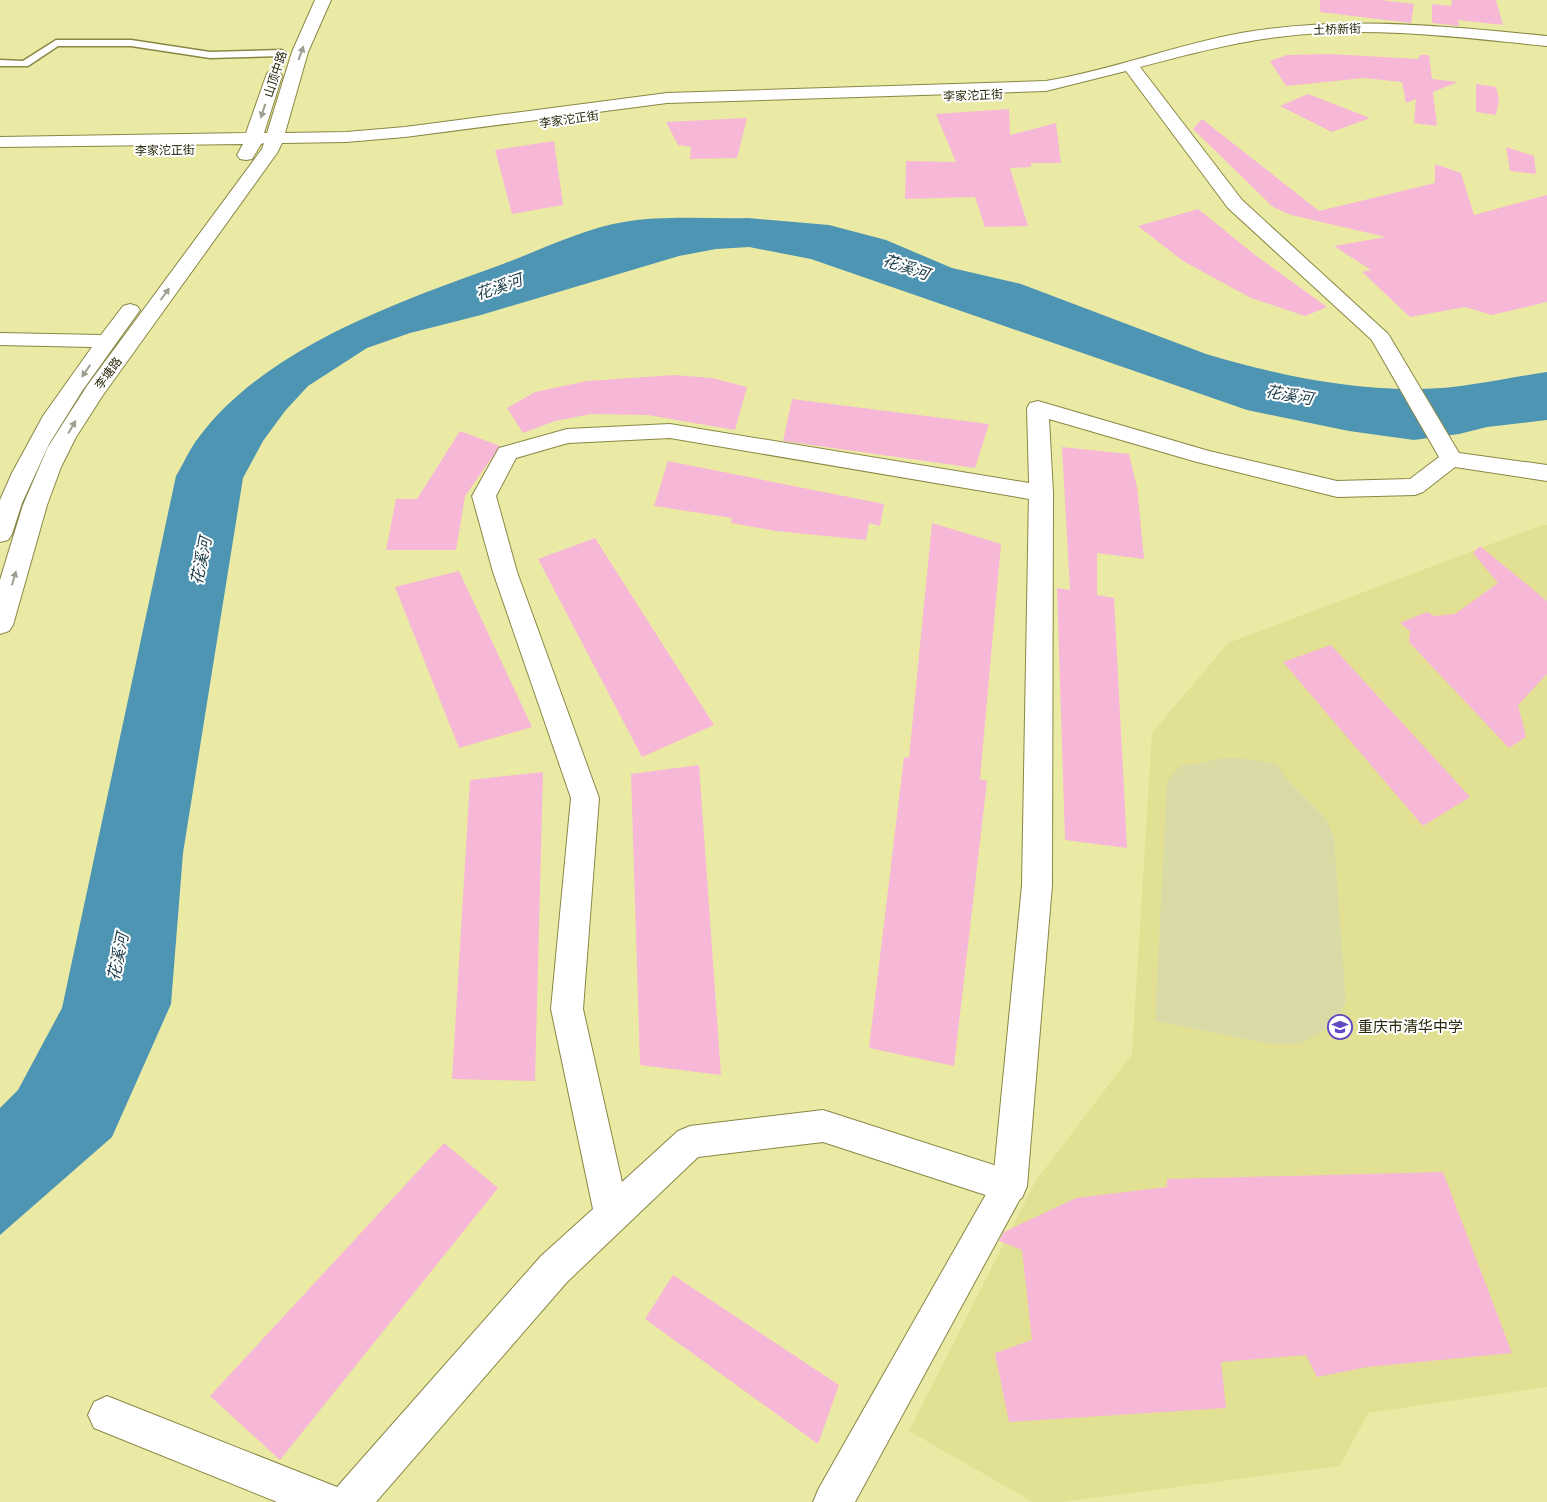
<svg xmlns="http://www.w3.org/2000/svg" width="1547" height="1502" font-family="Cabin,'Noto Sans SC',sans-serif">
  <rect width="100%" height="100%" fill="#ebeaa5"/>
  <!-- built -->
  <path fill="#e2e193" d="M 1542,525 L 1547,525 L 1547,1387 L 1368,1413 L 1340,1466 L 1061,1502 L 1033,1502 L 909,1431 L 1035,1182 L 1132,1054 L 1152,733 L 1228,643 Z"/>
  <!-- green -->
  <path fill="#dadaa7" d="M 1222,758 L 1241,758 L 1276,763 L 1288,781 L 1327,820 L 1334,838 L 1346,1003 L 1330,1027 L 1300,1044 L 1270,1044 L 1155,1021 L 1167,781 L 1181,765 L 1201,763 Z"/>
  <!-- water -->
  <path fill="#4d95b3" d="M 748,218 L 829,225 L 886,240 L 952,268 L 1021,284 L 1206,354 C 1274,374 1347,390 1419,389 C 1461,389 1505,378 1547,372 L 1547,420 L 1487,427 L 1459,434 L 1414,440 L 1349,431 L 1247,410 L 811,259 L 749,247 L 716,249 L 679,256 L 481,315 L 410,333 L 367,348 L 308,386 L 285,411 L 263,441 L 243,478 L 183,853 L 171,1004 L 112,1137 L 0,1235 L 0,1108 L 18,1090 L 62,1008 L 176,476 C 184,463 190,448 199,437 C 266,347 401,301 503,264 C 540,250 585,228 624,222 C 664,215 708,219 748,218 Z"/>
  <!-- building -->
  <path fill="#f7b7d7" d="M 1320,0 L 1381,0 L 1414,4 L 1411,23 L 1320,12 Z
    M 1452,0 L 1496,0 L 1503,25 L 1458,20 L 1459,26 L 1432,23 L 1432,4 L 1451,6 Z
    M 1329,54 L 1419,59 L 1419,55 L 1429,55 L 1432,79 L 1458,82 L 1433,92 L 1437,126 L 1414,123 L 1416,99 L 1406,103 L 1402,82 L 1364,78 L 1286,86 L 1270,61 L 1287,55 Z
    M 1476,84 L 1496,87 L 1499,99 L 1496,115 L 1476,112 Z
    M 1308,94 L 1370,118 L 1332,132 L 1280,106 Z
    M 1009,109 L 1010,135 L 1056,123 L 1061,163 L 1031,163 L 1031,167 L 1010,168 L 1028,226 L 985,227 L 975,197 L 905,199 L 906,161 L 956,162 L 936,114 Z
    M 747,118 L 737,158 L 690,159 L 691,147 L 678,145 L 666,122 Z
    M 1202,119 L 1319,211 L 1435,183 L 1435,164 L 1461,173 L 1474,215 L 1547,195 L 1547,302 L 1492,315 L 1465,307 L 1410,317 L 1362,272 L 1371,270 L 1334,246 L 1386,237 L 1291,215 L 1273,207 L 1193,129 Z
    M 554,141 L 563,205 L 512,214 L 495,150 Z
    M 1506,147 L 1534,156 L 1536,174 L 1510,171 Z
    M 1198,209 L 1255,255 L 1327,307 L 1305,316 L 1251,298 L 1183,261 L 1138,226 Z
    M 674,375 L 712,378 L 747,387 L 735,430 L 648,415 L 591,414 L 555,421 L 523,433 L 507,408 L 535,392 L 587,381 Z
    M 792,399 L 989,424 L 975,468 L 783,441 Z
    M 460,431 L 500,446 L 465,496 L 456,550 L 386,550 L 396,499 L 417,499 Z
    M 1062,447 L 1129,454 L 1137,487 L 1144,559 L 1097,553 L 1097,595 L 1114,598 L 1127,848 L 1065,840 L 1057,588 L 1070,590 Z
    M 668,461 L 884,504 L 880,526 L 869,523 L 866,540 L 776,531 L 731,523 L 732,518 L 654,506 Z
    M 932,523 L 1001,544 L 980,779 L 987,781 L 954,1066 L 869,1048 L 904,757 L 909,758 Z
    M 595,538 L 714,725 L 642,757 L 538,559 Z
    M 1480,546 L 1547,601 L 1547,674 L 1518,705 L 1526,737 L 1509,748 L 1409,642 L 1410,631 L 1400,623 L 1427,612 L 1434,616 L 1455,614 L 1498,583 L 1473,553 Z
    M 459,571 L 532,727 L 459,748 L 395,587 Z
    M 1331,645 L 1470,797 L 1423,826 L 1283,662 Z
    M 699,765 L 721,1075 L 640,1065 L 631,774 Z
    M 543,772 L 535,1081 L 452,1079 L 470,780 Z
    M 444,1143 L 498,1188 L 280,1460 L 210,1396 Z
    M 1443,1172 L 1512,1353 L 1367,1367 L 1317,1377 L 1306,1355 L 1221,1362 L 1226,1408 L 1009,1422 L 995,1353 L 1032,1340 L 1022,1250 L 999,1241 L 1004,1232 L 1076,1198 L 1167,1187 L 1167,1179 Z
    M 673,1275 L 839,1385 L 818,1444 L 645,1319 Z"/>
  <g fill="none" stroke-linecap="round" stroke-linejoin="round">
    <defs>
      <path id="lane" d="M 56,40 L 131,40 L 210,52 L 282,50 L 286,53 L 282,56 L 210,58 L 131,46 L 58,46 L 28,66 L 0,66 L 0,60 L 23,61 Z"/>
      <path id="street" d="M 1380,331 L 1387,333 L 1390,337 L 1459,453 L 1547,465 L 1547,481 L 1455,467 L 1423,492 L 1415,495 L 1337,497 L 1197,462 L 1049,419 L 1053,493 L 1049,498 L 1041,501 L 670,438 L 568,443 L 516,458 L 496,496 L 517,572 L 599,798 L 583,1009 L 622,1182 L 678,1131 L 690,1126 L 823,1110 L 1022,1174 L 1027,1186 L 1022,1198 L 1010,1203 L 823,1142 L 698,1157 L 567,1282 L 376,1502 L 277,1502 L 94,1428 L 88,1415 L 94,1402 L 107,1396 L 337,1487 L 541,1256 L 593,1209 L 551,1009 L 571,798 L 493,572 L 472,496 L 499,448 L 567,429 L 670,424 L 1029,483 L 1027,408 L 1030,403 L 1038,401 L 1209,451 L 1337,481 L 1410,479 L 1439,457 L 1370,337 L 1373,333 Z"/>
      <path id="secondary" d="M 315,0 L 331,0 L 308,52 L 285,133 L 346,132 L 405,127 L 667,93 L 1046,81 C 1112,70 1175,45 1241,33 C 1343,15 1445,26 1547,36 L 1547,46 C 1458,37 1367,25 1278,37 C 1231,43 1186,55 1140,67 L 1242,200 L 1387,333 L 1390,337 L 1387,341 L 1380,343 L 1373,341 L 1228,208 L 1126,71 L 1046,91 L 667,103 L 405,137 L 346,142 L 282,143 L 277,153 L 103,395 L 76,437 L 61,467 L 47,505 L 13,625 L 9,631 L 0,634 L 0,580 L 23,505 L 48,447 L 87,386 L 262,149 L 264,143 L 261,144 L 252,159 L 246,160 L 240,159 L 237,155 L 243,144 L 0,147 L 0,137 L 246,133 L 266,76 L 268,72 L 280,72 L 282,76 L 264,133 L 267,133 L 292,52 Z
        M 130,304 L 137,306 L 140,310 L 82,391 L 49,444 L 22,503 L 12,534 L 8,540 L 0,542 L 0,500 L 12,473 L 43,416 L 92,347 L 0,345 L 0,333 L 101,335 L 123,306 Z
        M 1041,485 L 1049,488 L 1053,493 L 1052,885 L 1027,1186 L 855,1502 L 813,1502 L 819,1488 L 993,1182 L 1022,885 L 1029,493 L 1033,488 Z"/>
    </defs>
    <!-- lane casing -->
    <use href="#lane" stroke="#898745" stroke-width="3"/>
    <!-- street casing -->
    <use href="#street" stroke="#898745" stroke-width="2"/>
    <!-- secondary casing -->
    <use href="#secondary" stroke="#898745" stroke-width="2"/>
    <!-- lane -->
    <use href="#lane" fill="#fff" fill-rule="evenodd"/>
    <!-- street -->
    <use href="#street" fill="#fff" fill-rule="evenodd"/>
    <!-- secondary -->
    <use href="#secondary" fill="#fff" fill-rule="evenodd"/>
  </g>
  <!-- one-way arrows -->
  <defs><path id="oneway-solid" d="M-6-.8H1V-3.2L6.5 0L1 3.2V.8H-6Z" transform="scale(1.25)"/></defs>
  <g fill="#9e9e91">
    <use href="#oneway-solid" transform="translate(301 53) rotate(-70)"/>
    <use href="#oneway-solid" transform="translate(263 111) rotate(108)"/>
    <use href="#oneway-solid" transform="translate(165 294) rotate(-54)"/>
    <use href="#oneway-solid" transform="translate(86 371) rotate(125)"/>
    <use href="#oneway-solid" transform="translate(72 427) rotate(-59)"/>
    <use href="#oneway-solid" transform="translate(14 578) rotate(-74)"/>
  </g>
  <!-- icons -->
  <defs>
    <symbol id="school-ring" viewBox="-11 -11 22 22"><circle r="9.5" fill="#fff" stroke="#6249c2" stroke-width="1.5"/><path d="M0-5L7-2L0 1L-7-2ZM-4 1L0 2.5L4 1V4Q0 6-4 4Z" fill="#6249c2"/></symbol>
  </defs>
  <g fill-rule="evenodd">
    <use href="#school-ring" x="1326" y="1013" width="28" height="28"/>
  </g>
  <g text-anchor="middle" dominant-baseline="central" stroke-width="4" stroke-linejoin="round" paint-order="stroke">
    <!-- far-street labels -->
    <g font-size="12" fill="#28270b" stroke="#fff">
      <text transform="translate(1337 29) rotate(-2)">土桥新街</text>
      <text transform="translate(275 74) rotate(-72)">山顶中路</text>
      <text transform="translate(973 95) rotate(-2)">李家沱正街</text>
      <text transform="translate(569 119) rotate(-8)">李家沱正街</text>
      <text transform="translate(165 150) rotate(-1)">李家沱正街</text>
      <text transform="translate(108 373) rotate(-54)">李塘路</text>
    </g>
    <!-- poi labels -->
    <g font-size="15" fill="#28270b" stroke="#fff" text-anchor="start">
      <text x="1358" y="1027">重庆市清华中学</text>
    </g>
    <!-- water labels -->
    <g font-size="16" font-style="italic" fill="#1c3d4b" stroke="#fff">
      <text transform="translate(906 267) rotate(19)">花溪河</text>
      <text transform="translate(499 287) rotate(-19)">花溪河</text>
      <text transform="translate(1289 395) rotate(10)">花溪河</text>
      <text transform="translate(201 561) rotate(-78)">花溪河</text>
      <text transform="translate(118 957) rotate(-78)">花溪河</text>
    </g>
  </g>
</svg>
